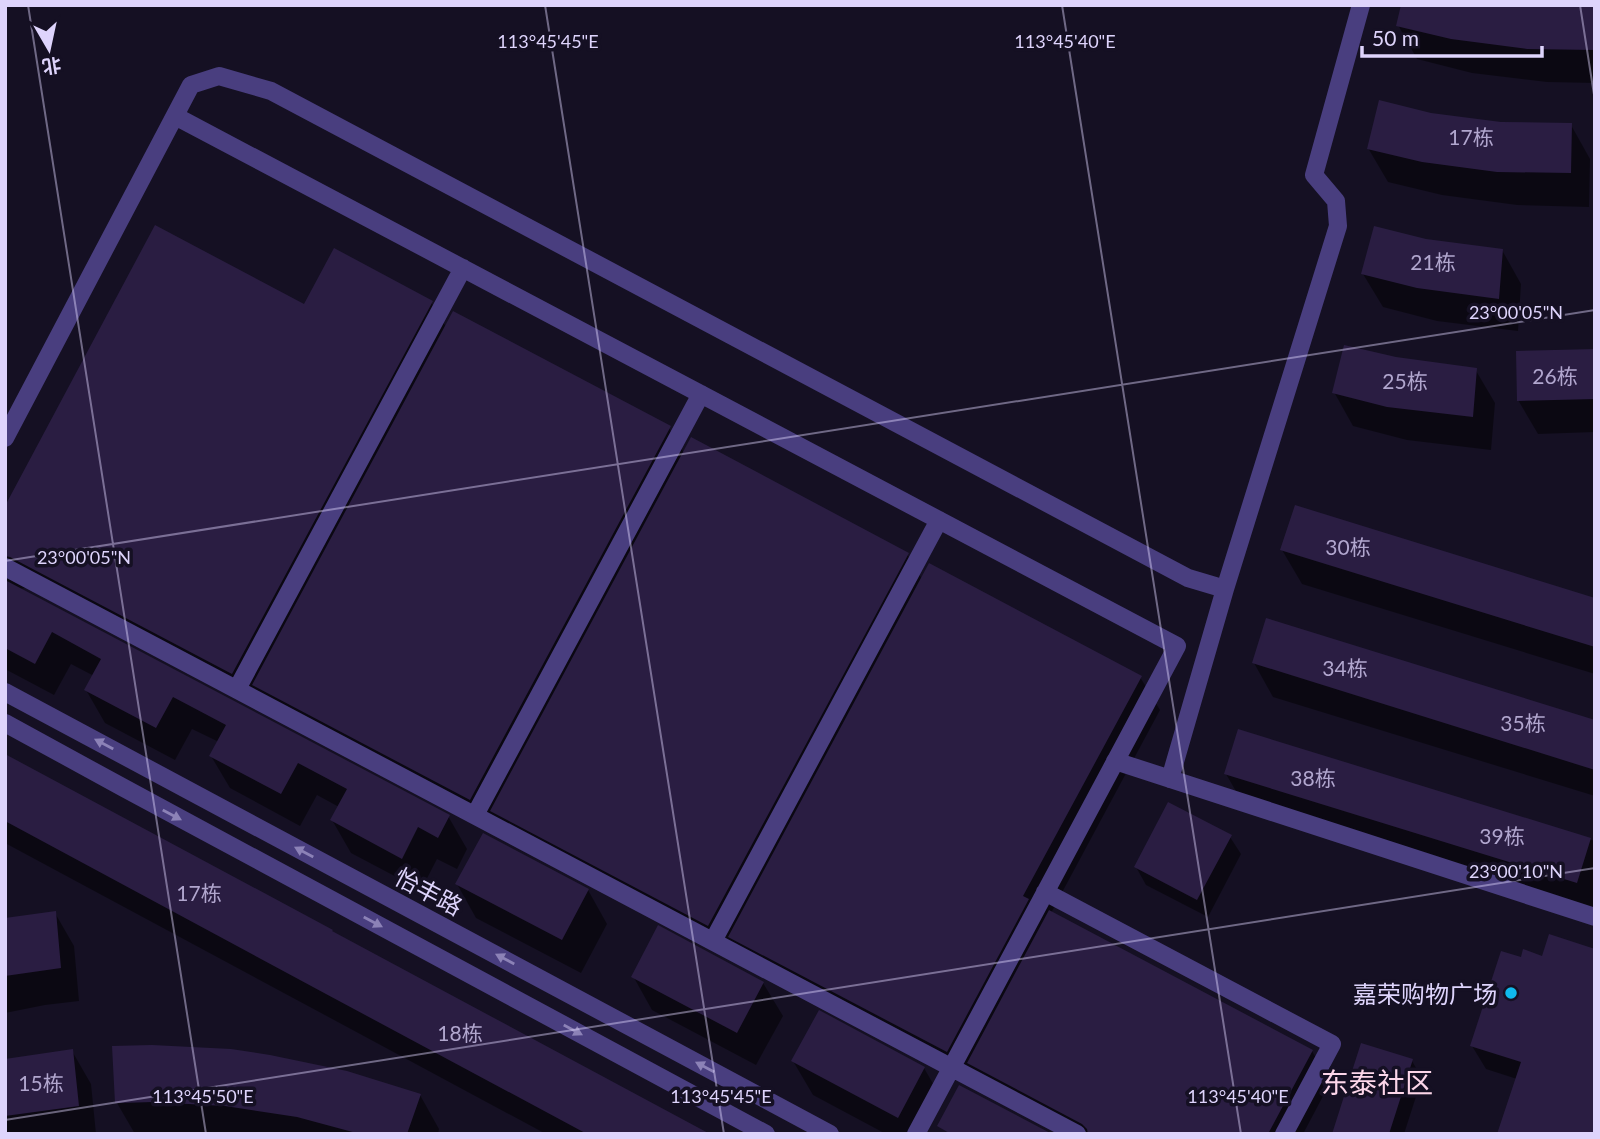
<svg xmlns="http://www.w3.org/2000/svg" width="1600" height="1139" font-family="Lato,'Noto Sans SC',sans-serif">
  <rect width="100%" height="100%" fill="#151023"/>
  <!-- shadow -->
  <path fill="#0007" d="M 1595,5 L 1595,83 L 1547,82 L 1472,73 L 1417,59 L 1398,25 Z
    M 1431,115 L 1501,124 L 1571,125 L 1590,159 L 1589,207 L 1517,205 L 1442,195 L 1388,182 L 1368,148 Z
    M 1426,240 L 1502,250 L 1521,284 L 1518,331 L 1437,321 L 1383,307 L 1363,274 Z
    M 431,302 L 446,327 L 669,428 L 684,453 L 907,554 L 922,579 L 1140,677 L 1160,710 L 1051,913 L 1312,1051 L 1330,1083 L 1303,1134 L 1061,1134 L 31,589 L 25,588 L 19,589 L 448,816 L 467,849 L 457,869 L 437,859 L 421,890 L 351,853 L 332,820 L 339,807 L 317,795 L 300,826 L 230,788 L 211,756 L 219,742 L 192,729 L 175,760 L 105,723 L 86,690 L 94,676 L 71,664 L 54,695 L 5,669 L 5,509 L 305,306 Z
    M 1595,351 L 1595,432 L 1538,434 L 1518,400 Z
    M 1396,359 L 1475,369 L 1495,403 L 1491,450 L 1407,440 L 1353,426 L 1334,392 Z
    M 1282,550 L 1595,600 L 1595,674 L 1302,584 Z
    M 1254,663 L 1595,722 L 1595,796 L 1273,697 Z
    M 1239,731 L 1595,841 L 1595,916 L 1245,807 L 1226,774 Z
    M 5,756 L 707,1134 L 546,1134 L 5,843 Z
    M 1230,837 L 1241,854 L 1208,917 L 1146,885 L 1136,867 Z
    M 457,884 L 588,890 L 607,924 L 581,973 L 476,918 Z
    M 55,913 L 74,946 L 79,1001 L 45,1005 L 5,1013 L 5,920 Z
    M 1595,950 L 1517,1079 L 1486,1069 L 1472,1046 L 1522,960 Z
    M 633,976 L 763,983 L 783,1016 L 756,1065 L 652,1010 Z
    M 72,1051 L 91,1084 L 96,1134 L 5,1134 L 5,1061 Z
    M 793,1061 L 924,1068 L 943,1101 L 926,1134 L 886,1134 L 813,1095 Z
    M 1412,1061 L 1422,1078 L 1404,1134 L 1334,1134 Z
    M 420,1095 L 439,1129 L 438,1134 L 135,1134 L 117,1103 Z"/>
  <!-- building -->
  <path fill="#2a1d42" d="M 1401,5 L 1595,5 L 1595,50 L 1527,49 L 1451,39 L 1396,26 Z
    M 1379,100 L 1431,113 L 1501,122 L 1572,123 L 1571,173 L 1497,172 L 1422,162 L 1367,149 Z
    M 155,225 L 304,304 L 334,248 L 433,301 L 232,674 L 10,557 L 5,556 L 5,506 Z
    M 1374,226 L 1426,239 L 1503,249 L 1499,299 L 1417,288 L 1361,274 Z
    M 453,311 L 671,426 L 470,800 L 252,685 Z
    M 1344,345 L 1396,357 L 1477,368 L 1473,417 L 1387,407 L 1332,393 Z
    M 1595,349 L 1595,399 L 1517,401 L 1516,351 Z
    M 691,437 L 909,553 L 708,926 L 490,811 Z
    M 1295,505 L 1595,598 L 1595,647 L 1280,550 Z
    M 929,563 L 1142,676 L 1023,896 L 1029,899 L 947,1052 L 728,937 Z
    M 5,580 L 450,815 L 438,838 L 418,827 L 402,859 L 330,820 L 347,789 L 298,763 L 281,794 L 209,756 L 226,725 L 192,707 L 173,697 L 156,728 L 84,690 L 101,659 L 52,632 L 35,664 L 5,648 Z
    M 1266,618 L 1595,720 L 1595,770 L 1252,663 Z
    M 1238,729 L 1591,838 L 1577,883 L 1224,774 Z
    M 5,754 L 333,930 L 332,931 L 710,1134 L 587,1134 L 326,994 L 5,821 Z
    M 1168,802 L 1232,835 L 1197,900 L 1134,867 Z
    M 483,833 L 589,889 L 562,940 L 455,884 Z
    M 1049,910 L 1313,1050 L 1268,1134 L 1088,1134 L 1087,1129 L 1082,1124 L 967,1063 Z
    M 56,911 L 61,968 L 5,976 L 5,918 Z
    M 658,925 L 764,982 L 737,1033 L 631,977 Z
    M 1549,934 L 1595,949 L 1595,1134 L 1497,1134 L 1521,1062 L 1470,1046 L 1501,951 L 1521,957 L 1523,949 L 1542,956 Z
    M 819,1010 L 925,1067 L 898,1118 L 791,1061 Z
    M 1361,1043 L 1413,1059 L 1389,1134 L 1332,1134 Z
    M 152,1045 L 231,1049 L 270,1055 L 347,1071 L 421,1094 L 407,1134 L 360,1134 L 297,1117 L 225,1106 L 152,1102 L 115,1103 L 112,1046 Z
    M 73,1049 L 79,1106 L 5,1116 L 5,1059 Z
    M 959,1085 L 1052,1134 L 951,1134 L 937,1126 Z"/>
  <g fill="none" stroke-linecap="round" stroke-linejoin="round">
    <!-- minor -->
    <path stroke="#493e7f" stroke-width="18" d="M 175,116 L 1177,646 L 916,1134
      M 5,438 L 191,85 L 219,76 L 271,91 L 1188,578 L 1225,589
      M 5,567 L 1077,1134
      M 237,689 L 463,268
      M 1115,761 L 1595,917
      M 1170,779 L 1225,589 L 1338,226 L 1336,201 L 1314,175 L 1361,5
      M 475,815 L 701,394
      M 1045,892 L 1332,1044 L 1284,1134
      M 713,941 L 939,520"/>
    <!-- tertiary -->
    <path stroke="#493e7f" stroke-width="18" d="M 5,692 L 830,1134
      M 5,723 L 124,788 L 766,1134"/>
  </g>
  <!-- one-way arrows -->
  <defs><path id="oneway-solid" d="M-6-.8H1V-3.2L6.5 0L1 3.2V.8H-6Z" transform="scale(1.75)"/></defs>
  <g fill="#8c82b7">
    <use href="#oneway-solid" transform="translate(104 744) rotate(-152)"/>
    <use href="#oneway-solid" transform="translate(172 815) rotate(28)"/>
    <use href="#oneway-solid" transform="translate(304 852) rotate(-152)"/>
    <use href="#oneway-solid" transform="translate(373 922) rotate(28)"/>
    <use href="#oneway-solid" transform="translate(505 959) rotate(-152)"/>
    <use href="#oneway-solid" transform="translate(573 1030) rotate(28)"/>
    <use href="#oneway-solid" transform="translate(705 1067) rotate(-152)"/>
  </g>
  <!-- ticks -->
  <path fill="none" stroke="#ded4fc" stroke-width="2" stroke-opacity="0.45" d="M 28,5 L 206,1134M 545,5 L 724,1134M 1062,5 L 1241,1134M 1580,5 L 1595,101M 5,561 L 1595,310M 5,1120 L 1595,868"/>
  <!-- markers -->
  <circle fill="#10b9ed" stroke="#151023" stroke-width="2.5" cx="1511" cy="993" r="7"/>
  <g text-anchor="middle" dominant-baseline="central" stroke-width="7" stroke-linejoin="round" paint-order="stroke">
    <!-- number labels -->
    <g font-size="21" fill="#b1a6ce">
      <text x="1471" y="136">17栋</text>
      <text x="1433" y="261">21栋</text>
      <text x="1555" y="375">26栋</text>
      <text x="1405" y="380">25栋</text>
      <text x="1348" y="546">30栋</text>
      <text x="1345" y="667">34栋</text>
      <text x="1523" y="722">35栋</text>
      <text x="1313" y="777">38栋</text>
      <text x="1502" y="835">39栋</text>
      <text x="199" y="892">17栋</text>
      <text x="460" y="1032">18栋</text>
      <text x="41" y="1082">15栋</text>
    </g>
    <!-- street labels -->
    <g font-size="24" fill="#ded4fc" stroke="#151023">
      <text transform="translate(429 891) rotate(28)">怡丰路</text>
    </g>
    <!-- poi labels -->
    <g font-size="24" fill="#ded4fc" stroke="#151023" text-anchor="end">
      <text x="1497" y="993">嘉荣购物广场</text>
    </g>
    <!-- quarter labels -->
    <g font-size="28" fill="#fcd6e9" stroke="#151023">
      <text x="1377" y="1082">东泰社区</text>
    </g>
  </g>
  <g font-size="18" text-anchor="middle" fill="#ded4fc" stroke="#151023" stroke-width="7" stroke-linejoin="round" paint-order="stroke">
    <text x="548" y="48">113°45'45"E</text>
    <text x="1065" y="48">113°45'40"E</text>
    <text x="1516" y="319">23°00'05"N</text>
    <text x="84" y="564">23°00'05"N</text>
    <text x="1516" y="878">23°00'10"N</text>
    <text x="203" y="1103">113°45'50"E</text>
    <text x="721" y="1103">113°45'45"E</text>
    <text x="1238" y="1103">113°45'40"E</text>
  </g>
  <!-- border -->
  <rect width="1600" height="1139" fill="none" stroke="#ded4fc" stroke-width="14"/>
  <!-- north arrow -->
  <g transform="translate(49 49) rotate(171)" stroke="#151023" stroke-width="5" paint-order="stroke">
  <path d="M0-5L12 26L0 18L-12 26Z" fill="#ded4fc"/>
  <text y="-10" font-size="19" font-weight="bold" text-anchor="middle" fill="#ded4fc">北</text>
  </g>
  <!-- scale -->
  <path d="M1362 46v10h180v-10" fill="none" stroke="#ded4fc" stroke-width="3.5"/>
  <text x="1372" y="46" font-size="21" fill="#ded4fc" stroke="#151023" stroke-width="5" paint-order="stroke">50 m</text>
</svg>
